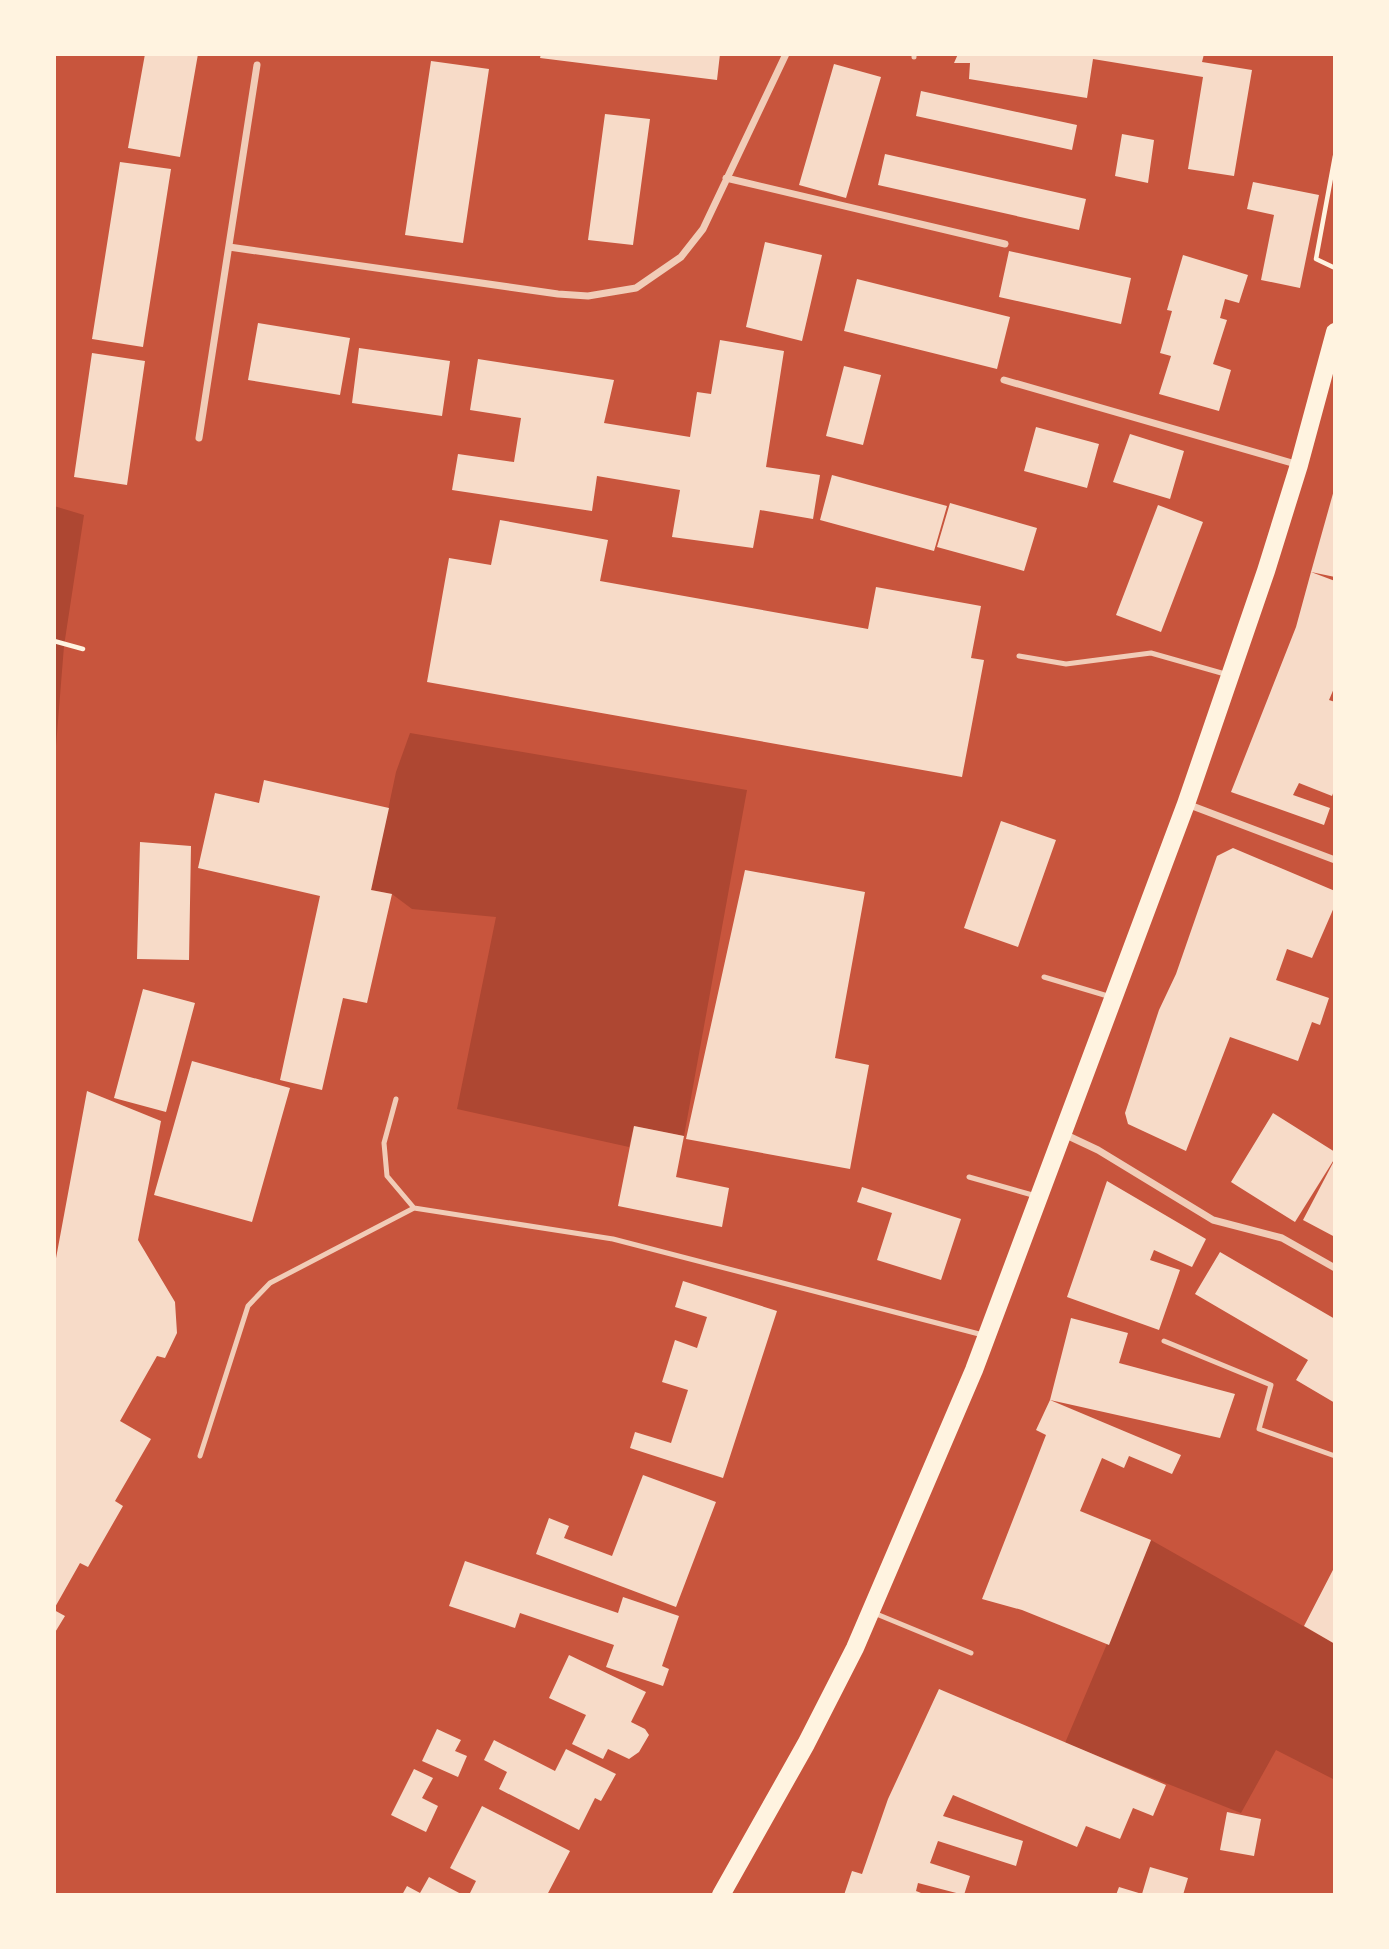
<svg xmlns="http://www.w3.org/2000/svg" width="1389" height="1949" font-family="'PT Sans',sans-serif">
  <rect width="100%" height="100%" fill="#c8553d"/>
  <!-- green -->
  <path fill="#ae4732" d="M 54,506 L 84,515 L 64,646 L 54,771 Z
    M 410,733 L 747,790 L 684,1136 L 634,1126 L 629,1147 L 457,1109 L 496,917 L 412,909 L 392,894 L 371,890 L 396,772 Z
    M 1151,1540 L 1335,1644 L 1335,1780 L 1276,1750 L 1241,1813 L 1065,1743 Z"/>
  <!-- building -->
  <path fill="#f7dbc8" d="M 145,54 L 198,54 L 180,157 L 128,148 Z
    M 541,54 L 720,54 L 717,80 L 540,58 Z
    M 958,54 L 1204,54 L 1202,62 L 1252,70 L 1234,176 L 1188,169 L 1203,77 L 1093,59 L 1087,98 L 969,79 L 970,63 L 954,63 Z
    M 431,61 L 489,69 L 463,243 L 405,235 Z
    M 834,64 L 881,77 L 846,198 L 799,185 Z
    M 921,91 L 1077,125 L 1072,150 L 916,116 Z
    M 605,114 L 650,119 L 633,245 L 588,240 Z
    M 1122,134 L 1154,140 L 1148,183 L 1115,176 Z
    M 885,154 L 1086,199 L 1079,230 L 878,185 Z
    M 120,162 L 171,169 L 143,347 L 92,339 Z
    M 1253,182 L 1319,195 L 1300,288 L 1261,280 L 1274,215 L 1247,209 Z
    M 765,242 L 822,255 L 802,341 L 746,327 Z
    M 1009,251 L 1131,278 L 1121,324 L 999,297 Z
    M 1183,255 L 1248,275 L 1239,303 L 1225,299 L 1220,318 L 1227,320 L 1213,364 L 1231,370 L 1219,411 L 1159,394 L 1171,356 L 1160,353 L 1172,311 L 1167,310 Z
    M 857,279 L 1010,317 L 997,369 L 844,331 Z
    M 258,323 L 350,338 L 340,395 L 248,380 Z
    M 720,340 L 784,351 L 766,467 L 820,475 L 813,519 L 760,510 L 753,548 L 672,537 L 680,490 L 597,476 L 592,511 L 452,490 L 458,454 L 514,462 L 521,418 L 470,410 L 478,359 L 614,380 L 604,423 L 690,437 L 697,392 L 711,394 Z
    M 359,348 L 450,361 L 442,416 L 352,403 Z
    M 92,353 L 145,361 L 127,485 L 74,477 Z
    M 844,366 L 881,375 L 863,445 L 826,436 Z
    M 1036,427 L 1099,444 L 1087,488 L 1024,471 Z
    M 1130,434 L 1184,451 L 1170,499 L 1113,482 Z
    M 832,475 L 947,506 L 934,551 L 820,520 Z
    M 1334,490 L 1335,490 L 1335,577 L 1311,572 Z
    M 950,503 L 1037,528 L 1024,571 L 937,547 Z
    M 1158,505 L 1203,522 L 1161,632 L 1116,615 Z
    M 500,520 L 608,540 L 600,581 L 868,629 L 876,587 L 981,606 L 971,658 L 984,660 L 962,777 L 427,682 L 449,558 L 491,565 Z
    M 1311,572 L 1335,581 L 1335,686 L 1329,700 L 1335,702 L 1335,788 L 1332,796 L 1299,783 L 1293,795 L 1330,808 L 1324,825 L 1231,792 L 1296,627 Z
    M 264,780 L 389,808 L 371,890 L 392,894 L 367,1003 L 343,998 L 322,1090 L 280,1080 L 320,896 L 198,868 L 215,793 L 259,803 Z
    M 1001,821 L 1056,840 L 1018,947 L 964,928 Z
    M 140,842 L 191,846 L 189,960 L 137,959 Z
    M 1233,848 L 1335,891 L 1335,905 L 1312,958 L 1287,949 L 1276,980 L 1329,998 L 1320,1025 L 1312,1022 L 1298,1061 L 1230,1037 L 1186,1151 L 1128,1124 L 1125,1113 L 1159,1010 L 1176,974 L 1217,856 Z
    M 745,870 L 865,892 L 835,1058 L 869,1065 L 850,1169 L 686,1139 Z
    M 143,989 L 195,1003 L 166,1112 L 114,1098 Z
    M 192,1061 L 290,1088 L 252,1222 L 154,1195 Z
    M 87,1091 L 161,1121 L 138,1240 L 175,1302 L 177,1333 L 165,1358 L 157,1356 L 120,1421 L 151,1439 L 115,1501 L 123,1506 L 88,1567 L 80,1563 L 54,1609 L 54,1269 Z
    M 1273,1113 L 1335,1152 L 1335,1158 L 1295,1222 L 1231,1182 Z
    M 634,1126 L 684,1136 L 676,1177 L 729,1188 L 722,1227 L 618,1206 Z
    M 1335,1159 L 1335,1237 L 1303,1220 Z
    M 1107,1181 L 1206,1239 L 1192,1267 L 1154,1250 L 1150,1260 L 1180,1270 L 1159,1330 L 1067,1297 Z
    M 862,1187 L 961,1219 L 941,1280 L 877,1260 L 892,1213 L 857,1202 Z
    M 1220,1252 L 1335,1319 L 1335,1403 L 1296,1380 L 1308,1360 L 1195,1294 Z
    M 683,1281 L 777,1311 L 723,1478 L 630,1448 L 635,1432 L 671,1443 L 688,1390 L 662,1382 L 675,1340 L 697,1348 L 707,1317 L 675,1307 Z
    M 1071,1318 L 1128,1333 L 1119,1363 L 1235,1394 L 1220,1438 L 1050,1400 L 1181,1455 L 1172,1474 L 1129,1456 L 1124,1468 L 1102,1458 L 1080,1511 L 1151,1540 L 1109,1645 L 1022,1610 L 982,1599 L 1046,1435 L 1036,1430 L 1050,1400 Z
    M 643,1475 L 716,1502 L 676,1607 L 536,1554 L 549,1518 L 569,1526 L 564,1538 L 612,1556 Z
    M 465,1561 L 618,1613 L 623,1597 L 679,1616 L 662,1666 L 669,1669 L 663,1686 L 606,1667 L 614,1645 L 520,1613 L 515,1628 L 449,1606 Z
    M 1335,1566 L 1335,1644 L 1304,1626 Z
    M 54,1610 L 65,1616 L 54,1634 Z
    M 569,1655 L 646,1692 L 631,1722 L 645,1729 L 649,1735 L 639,1752 L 629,1759 L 608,1749 L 603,1759 L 572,1744 L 586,1715 L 549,1698 Z
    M 939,1689 L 1166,1785 L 1153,1816 L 1133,1808 L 1120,1839 L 1086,1826 L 1077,1847 L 953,1795 L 943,1816 L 1023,1841 L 1016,1866 L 938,1841 L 930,1863 L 970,1876 L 964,1895 L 918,1883 L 916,1891 L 926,1895 L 844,1895 L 852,1871 L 862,1874 L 888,1799 Z
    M 437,1729 L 461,1740 L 455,1751 L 467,1756 L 458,1777 L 422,1761 Z
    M 494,1740 L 555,1771 L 566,1749 L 616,1774 L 601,1801 L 595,1798 L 579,1830 L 499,1789 L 507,1772 L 484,1760 Z
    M 414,1769 L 433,1778 L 422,1798 L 438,1806 L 426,1832 L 391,1815 Z
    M 482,1806 L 570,1851 L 547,1895 L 469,1895 L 476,1881 L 450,1868 Z
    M 1227,1812 L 1261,1819 L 1254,1856 L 1220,1850 Z
    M 1150,1867 L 1188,1878 L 1183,1895 L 1116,1895 L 1119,1887 L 1142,1894 Z
    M 429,1877 L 463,1895 L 402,1895 L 407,1886 L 420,1893 Z"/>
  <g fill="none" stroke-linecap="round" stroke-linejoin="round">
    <!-- path -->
    <path stroke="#fff3e0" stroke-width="4.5" d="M 1335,156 L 1316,259 L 1335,268
      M 54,641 L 83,649"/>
    <!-- service -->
    <path stroke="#f1ccb7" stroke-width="5" d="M 914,57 L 914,54
      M 1019,656 L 1066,664 L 1151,653 L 1225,674
      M 1044,977 L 1111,997
      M 396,1099 L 384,1143 L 387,1176 L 414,1208
      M 969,1177 L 1036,1196
      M 1164,1341 L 1271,1385 L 1259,1429 L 1335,1456
      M 200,1456 L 248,1306 L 270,1283 L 414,1208 L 613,1239 L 983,1335
      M 874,1613 L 971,1653"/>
    <!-- minor -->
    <path stroke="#f1ccb7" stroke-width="7" d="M 726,178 L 1005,244
      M 229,247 L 558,294 L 588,296 L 636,288 L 681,257 L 703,229 L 786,54
      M 1004,380 L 1299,465
      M 199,438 L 257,65
      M 1187,804 L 1335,860
      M 1064,1134 L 1098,1150 L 1213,1220 L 1282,1238 L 1335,1268"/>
    <!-- primary -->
    <path stroke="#fff3e0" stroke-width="18" d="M 721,1895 L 806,1744 L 855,1648 L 974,1370 L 1186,804 L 1266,571 L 1299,465 L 1335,332"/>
  </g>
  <!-- border -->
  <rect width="1389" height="1949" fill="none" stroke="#fff3e0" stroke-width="112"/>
</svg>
